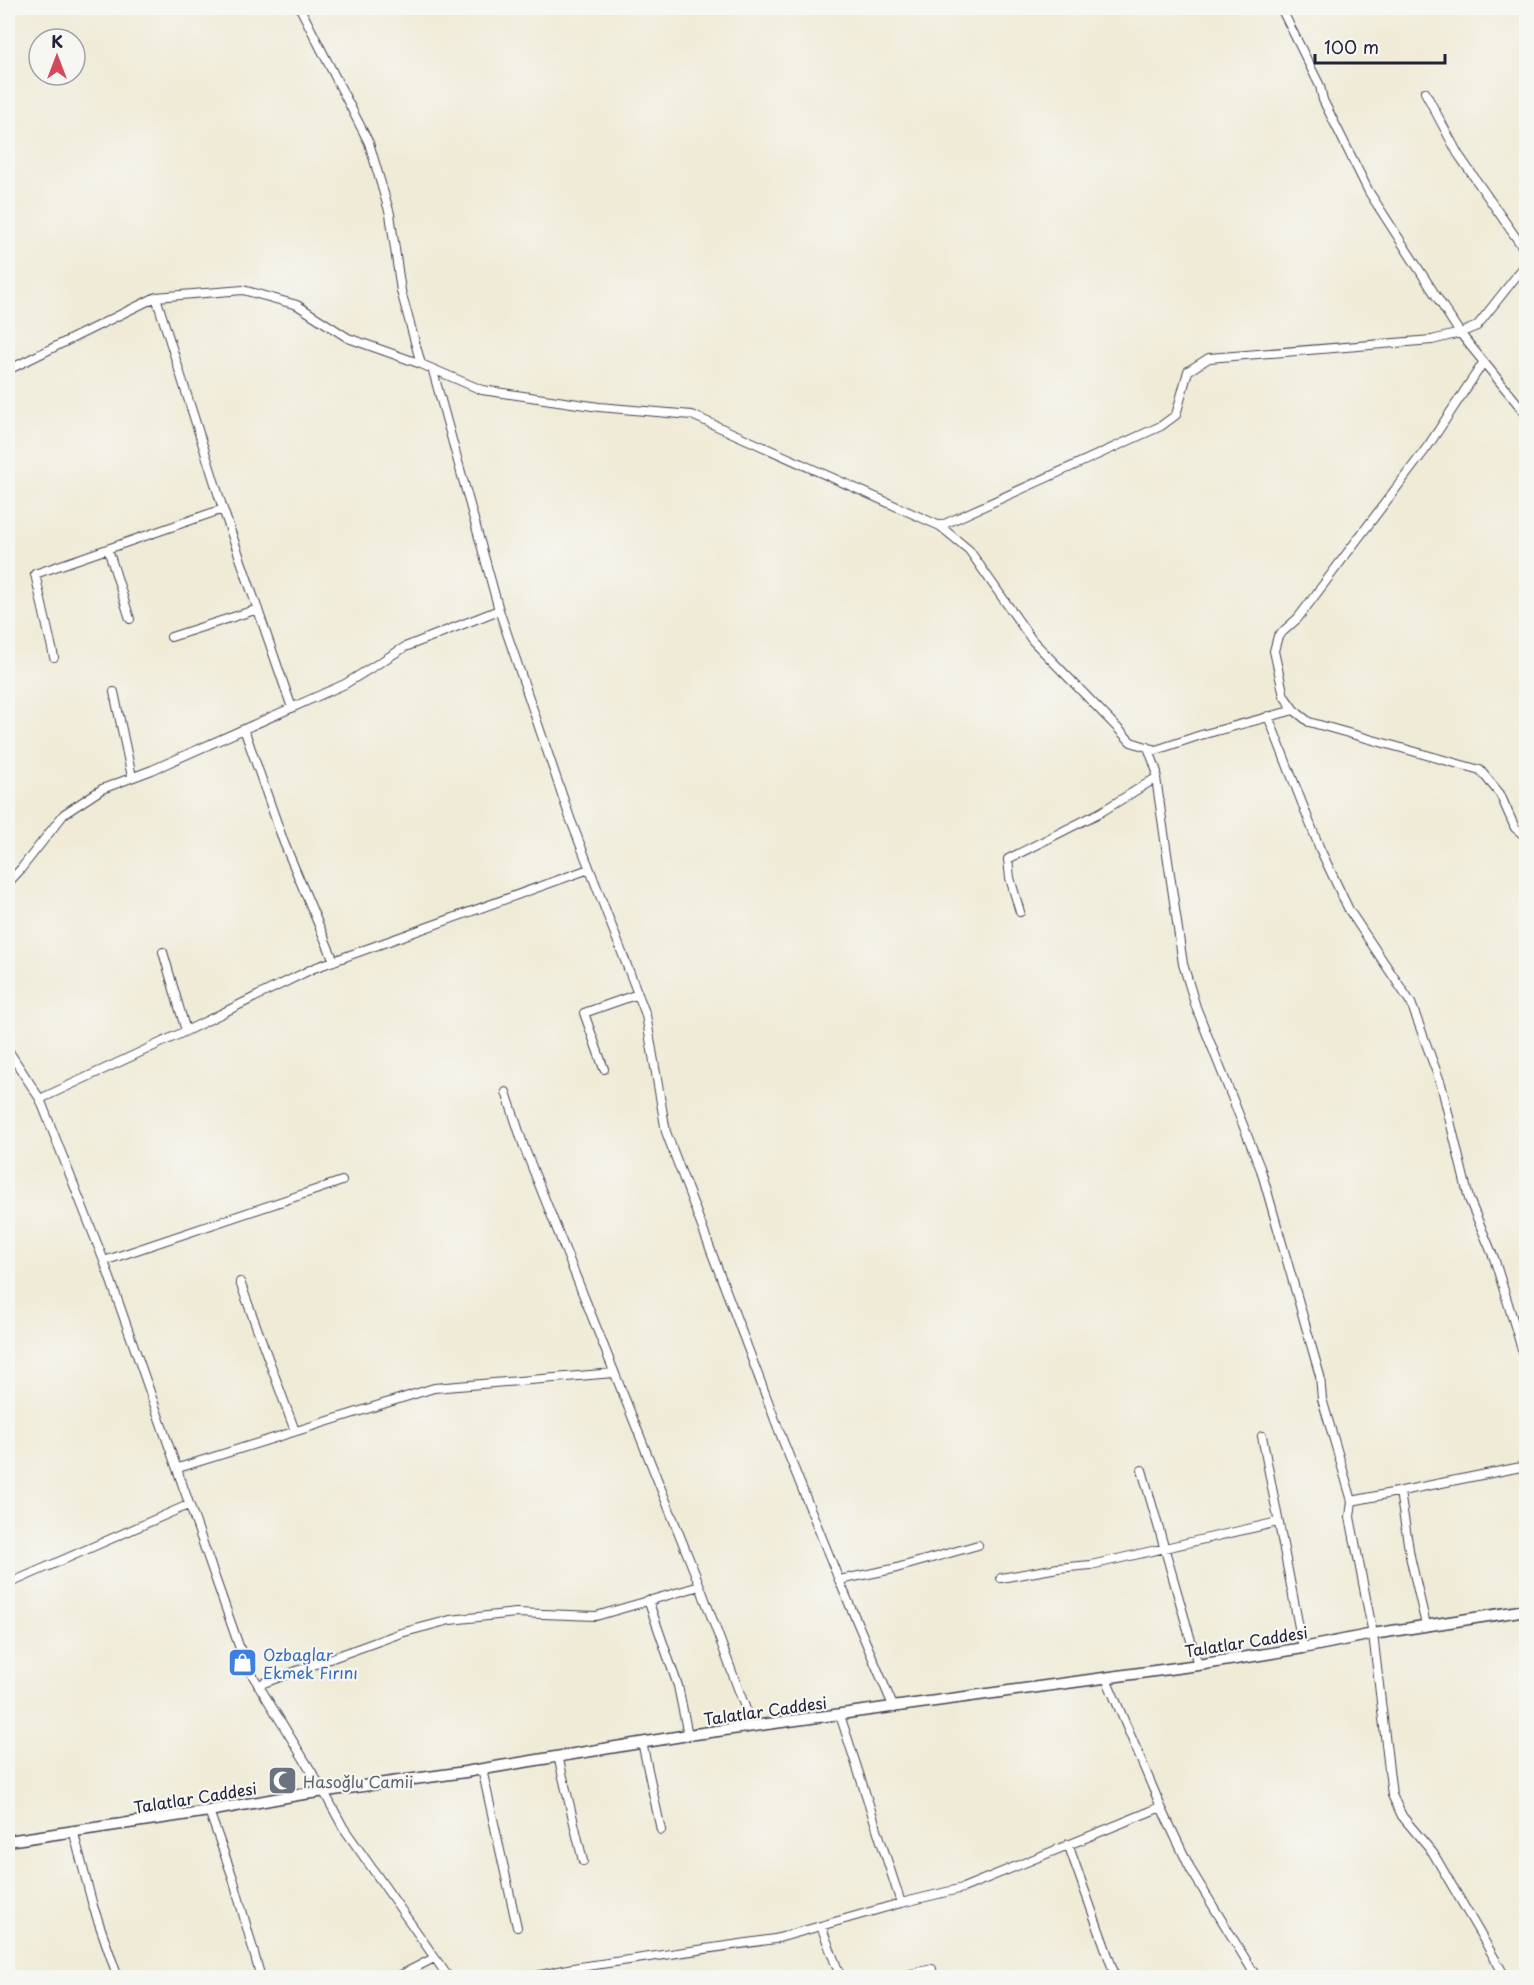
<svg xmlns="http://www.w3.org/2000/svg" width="1534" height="1985" font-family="'Playpen Sans',sans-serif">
  <rect width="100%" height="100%" fill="#f6f6f2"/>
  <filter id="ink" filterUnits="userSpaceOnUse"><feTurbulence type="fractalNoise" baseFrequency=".0167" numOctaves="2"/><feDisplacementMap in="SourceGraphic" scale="12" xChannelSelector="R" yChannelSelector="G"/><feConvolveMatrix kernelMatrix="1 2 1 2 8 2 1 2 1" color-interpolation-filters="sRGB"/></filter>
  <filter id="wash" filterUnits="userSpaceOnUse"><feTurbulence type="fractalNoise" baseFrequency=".008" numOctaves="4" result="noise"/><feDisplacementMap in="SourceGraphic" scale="24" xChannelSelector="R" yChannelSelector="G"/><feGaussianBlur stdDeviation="1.35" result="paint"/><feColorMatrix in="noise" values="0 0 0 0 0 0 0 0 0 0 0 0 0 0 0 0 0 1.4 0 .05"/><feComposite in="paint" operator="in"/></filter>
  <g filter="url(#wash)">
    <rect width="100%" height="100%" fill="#f0ebd7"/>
  </g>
  <g filter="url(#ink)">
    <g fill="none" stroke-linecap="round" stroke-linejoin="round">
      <defs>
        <path id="minor" d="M 300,8 L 369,143 L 390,214 L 401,291 L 421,364
          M 1281,8 L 1320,86 L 1323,100 L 1369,192 L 1460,333 L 1526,414
          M 1425,92 L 1458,154 L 1526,252
          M 156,297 L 223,509 L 292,708
          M 1483,363 L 1428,446 L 1298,618 L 1278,636 L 1274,651 L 1284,696 L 1294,710 L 1309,722 L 1480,770 L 1500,794 L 1515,828 L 1526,837
          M 8,370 L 156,297 L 243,290 L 297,305 L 348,338 L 421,364 L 482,390 L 599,407 L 692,415 L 940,526 L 969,550 L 1032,640 L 1131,742 L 1156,750 L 1201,735 L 1294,710
          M 433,371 L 499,610 L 570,818 L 646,1015 L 666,1132 L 783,1441 L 839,1580 L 894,1708
          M 940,526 L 1161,426 L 1176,415 L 1188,371 L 1209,358 L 1432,340 L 1460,333 L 1477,326 L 1526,264
          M 108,549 L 130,619
          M 171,637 L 258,609
          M 54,657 L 35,574 L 223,509
          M 114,692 L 132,777
          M 1268,716 L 1320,849 L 1349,910 L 1411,1003 L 1441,1084 L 1469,1199 L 1494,1258 L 1526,1362
          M 244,729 L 284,843 L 334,961
          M 1156,778 L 1183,964 L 1196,1007 L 1261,1170 L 1320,1376 L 1322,1399 L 1352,1501 L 1350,1517 L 1373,1634 L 1392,1795 L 1402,1816 L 1433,1853 L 1506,1978
          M 8,883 L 20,870 L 64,814 L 102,789 L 152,770 L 345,684 L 405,647 L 499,610
          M 1020,912 L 1010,878 L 1008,859 L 1101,812 L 1156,778 L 1157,772 L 1148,747
          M 163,952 L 186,1031
          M 8,1050 L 40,1099 L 104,1261 L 245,1663 L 324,1792 L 343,1827 L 449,1978
          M 604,1069 L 584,1013 L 638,994
          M 506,1092 L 524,1147 L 700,1586 L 752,1726
          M 40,1099 L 186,1031 L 314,968 L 589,869
          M 104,1261 L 342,1181
          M 240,1282 L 295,1431
          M 1262,1436 L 1303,1648
          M 178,1468 L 434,1388 L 614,1373
          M 1142,1470 L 1198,1665
          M 1400,1492 L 1410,1556 L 1426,1625
          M 1352,1501 L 1526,1466
          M 1001,1578 L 1058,1568 L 1091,1565 L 1278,1522
          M 839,1580 L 893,1569 L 978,1545
          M 8,1584 L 188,1505
          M 648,1600 L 678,1686 L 688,1735
          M 1106,1678 L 1161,1807 L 1191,1870 L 1257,1978
          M 258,1685 L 401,1633 L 450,1620 L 516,1613 L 596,1616 L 700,1586
          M 840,1715 L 901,1903
          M 642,1742 L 661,1830
          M 558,1756 L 583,1861
          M 482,1769 L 517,1927
          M 209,1811 L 233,1878 L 261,1978
          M 73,1830 L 93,1906 L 118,1978
          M 1068,1844 L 1116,1978
          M 821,1926 L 841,1978
          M 395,1978 L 434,1958
          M 527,1978 L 573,1968 L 775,1939 L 901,1903 L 963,1888 L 1161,1807
          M 894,1978 L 932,1969"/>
        <path id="tertiary" d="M 8,1841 L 209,1811 L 297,1795 L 465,1772 L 688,1735 L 1198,1665 L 1303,1648 L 1373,1634 L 1526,1610"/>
      </defs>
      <!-- minor casing -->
      <use href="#minor" stroke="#414052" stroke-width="10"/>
      <!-- tertiary casing -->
      <use href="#tertiary" stroke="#414052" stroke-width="13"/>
      <!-- minor -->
      <use href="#minor" stroke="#fff" stroke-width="8"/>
      <!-- tertiary -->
      <use href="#tertiary" stroke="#fff" stroke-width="10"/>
    </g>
  </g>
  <!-- icons -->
  <defs>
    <symbol id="shop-square" viewBox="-11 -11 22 22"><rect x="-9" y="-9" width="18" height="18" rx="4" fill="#3f7fe0" stroke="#f6f6f2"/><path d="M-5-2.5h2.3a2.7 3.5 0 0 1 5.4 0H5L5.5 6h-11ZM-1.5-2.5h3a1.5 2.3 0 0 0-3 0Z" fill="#fff"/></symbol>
    <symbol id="mosque-square" viewBox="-11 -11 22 22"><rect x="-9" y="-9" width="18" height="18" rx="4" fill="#6b7280" stroke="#f6f6f2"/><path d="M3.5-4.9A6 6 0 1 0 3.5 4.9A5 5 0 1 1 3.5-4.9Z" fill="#fff"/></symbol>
  </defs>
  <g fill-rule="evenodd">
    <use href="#shop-square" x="226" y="1646" width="33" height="33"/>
    <use href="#mosque-square" x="266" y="1764" width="33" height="33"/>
  </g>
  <g text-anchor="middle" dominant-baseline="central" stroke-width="4.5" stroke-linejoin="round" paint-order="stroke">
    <!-- street labels -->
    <g font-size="16" fill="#22223b" stroke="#f6f6f2">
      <text transform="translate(1246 1641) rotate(-9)">Talatlar Caddesi</text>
      <text transform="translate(765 1710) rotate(-8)">Talatlar Caddesi</text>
      <text transform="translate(195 1797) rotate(-9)">Talatlar Caddesi</text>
    </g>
    <!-- shop labels -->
    <g font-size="16" fill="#366cbe" stroke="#f6f6f2" text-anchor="start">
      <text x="263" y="1654">Ozbaglar<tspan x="263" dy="18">Ekmek Fırını</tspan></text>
    </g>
    <!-- worship labels -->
    <g font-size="16" fill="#5b616d" stroke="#f6f6f2" text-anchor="start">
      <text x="303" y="1781">Hasoğlu Camii</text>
    </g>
  </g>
  <!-- margin -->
  <rect width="1534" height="1985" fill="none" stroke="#f6f6f2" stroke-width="30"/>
  <!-- north arrow -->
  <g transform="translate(57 57)"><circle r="28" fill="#f6f6f2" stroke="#a1a1a9" stroke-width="1.5"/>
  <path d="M0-4.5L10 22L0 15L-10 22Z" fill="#d1495b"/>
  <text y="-9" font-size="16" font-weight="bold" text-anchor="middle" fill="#22223b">K</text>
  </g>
  <!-- scale -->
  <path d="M1315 54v9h130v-9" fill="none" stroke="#22223b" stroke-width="3"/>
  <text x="1324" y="54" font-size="18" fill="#22223b" stroke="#f6f6f2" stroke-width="4.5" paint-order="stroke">100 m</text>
</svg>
